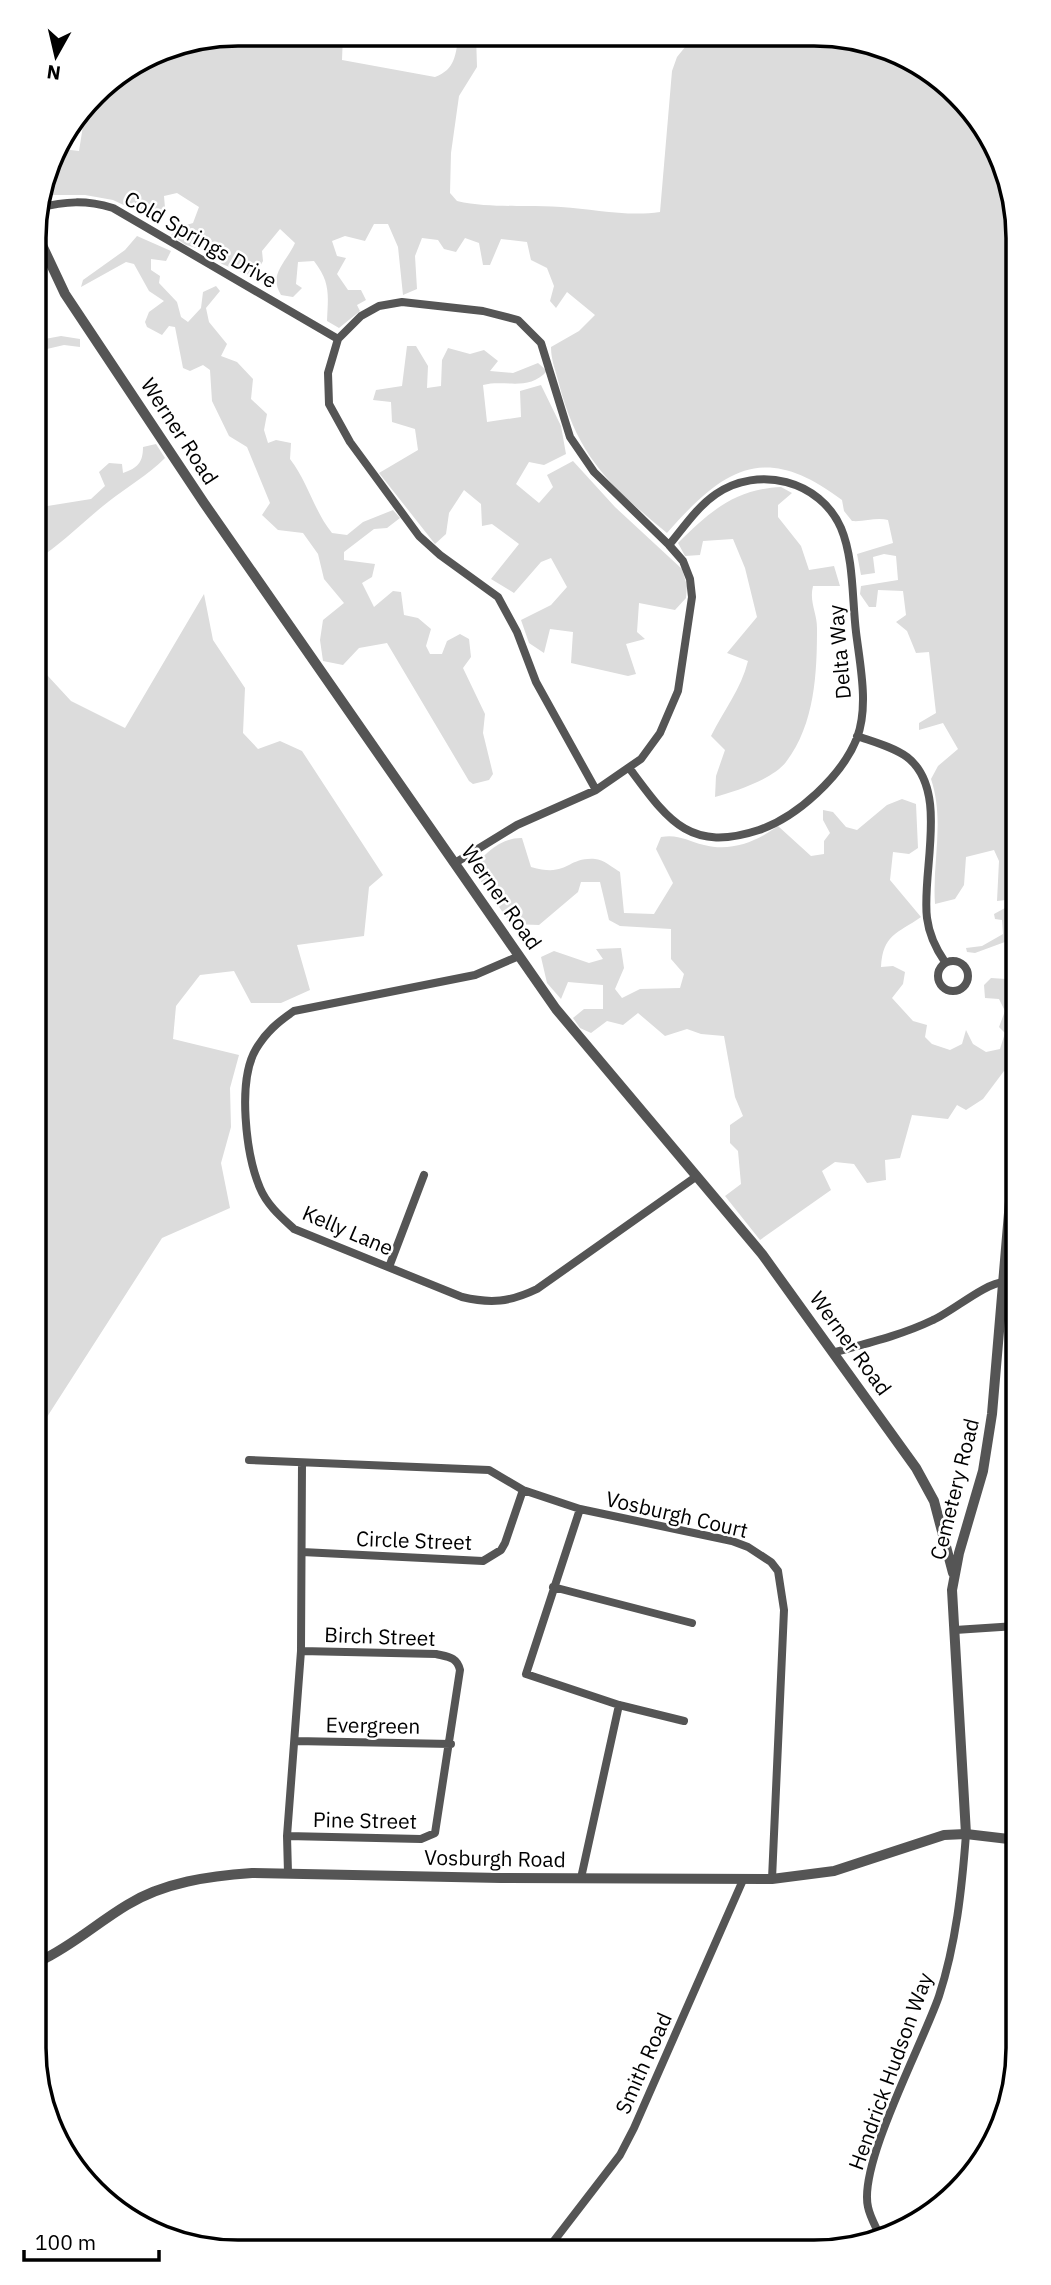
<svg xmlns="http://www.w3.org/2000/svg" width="1051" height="2285" font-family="'IBM Plex Sans',sans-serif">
  <rect width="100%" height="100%" fill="#fff"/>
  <!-- green -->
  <path fill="#dcdcdc" d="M 238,33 L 343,34 L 342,60 L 435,77 C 456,69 455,55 459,35 L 476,35 L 477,67 L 459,96 L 451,153 L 450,193 L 457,201 C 492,209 526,204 561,207 C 594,209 628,217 660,212 L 672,71 L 677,57 L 694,36 L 853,37 L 948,84 L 1011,184 L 1013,939 L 975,953 L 967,952 L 966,948 L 982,946 L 1003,934 L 1002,920 L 995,919 L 994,914 L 1005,908 L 1006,900 L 997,901 L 999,861 L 994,850 L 966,857 L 964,885 L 955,899 L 935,904 C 932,862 945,821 931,779 L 938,766 L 958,749 L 943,723 L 919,730 L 919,723 L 936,713 L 929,652 L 916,653 L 907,631 L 896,622 L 906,615 L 903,591 L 878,590 L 876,607 L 869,607 L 860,594 L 861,586 L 898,580 L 896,556 L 884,554 L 873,557 L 875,573 L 861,575 L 857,554 L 893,543 L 888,520 C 876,517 865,522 852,521 L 844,511 L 842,500 C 765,442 725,467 667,533 C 610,486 578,457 559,384 C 556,371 551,361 551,347 L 579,331 L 595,315 L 567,292 L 556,308 L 550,301 L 554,286 L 547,268 L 531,260 L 527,242 L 501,239 L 490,265 L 483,265 L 479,243 L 465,238 L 456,252 L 444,249 L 438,240 L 422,238 L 415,256 L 417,289 L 403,295 L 398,247 L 388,224 L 374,224 L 365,241 L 345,236 L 332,241 L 337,256 L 346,258 L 337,274 L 348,290 L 361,290 L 366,300 L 357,305 L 360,311 L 339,328 L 327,321 C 328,295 331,283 314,261 L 298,262 L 296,284 L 302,288 L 293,297 L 281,295 C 268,274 286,263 295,243 L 280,229 L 262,251 L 263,261 L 254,277 L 222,264 L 207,251 L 186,245 L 171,235 L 180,227 L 193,223 L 199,207 L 177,193 L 164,196 L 165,208 L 149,217 L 113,200 L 85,195 L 42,195 L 54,148 L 79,151 L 85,113 L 81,112 L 103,84 L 160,49 Z
    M 137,236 L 171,251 L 166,261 L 151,259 L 151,270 L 160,276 L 159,283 L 177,302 L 181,317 L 188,322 L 201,308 L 203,292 L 216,286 L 220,291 L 206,308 L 209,322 L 227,344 L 221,356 L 237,362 L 253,379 L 251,399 L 267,414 L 264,430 L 268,443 L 276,440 L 291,443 L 290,459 C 308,482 314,511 332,533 L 347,535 L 363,522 L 393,510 L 400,518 L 387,528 L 374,529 L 344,552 L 344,560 L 375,564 L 372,577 L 362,583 L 374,607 L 393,591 L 401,592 L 404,615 L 418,618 L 431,629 L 426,646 L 430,654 L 442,654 L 447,641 L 460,634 L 469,639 L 471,657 L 463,668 L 485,714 L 483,733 L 493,774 L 489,780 L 473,784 L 469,781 L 387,643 L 359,648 L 343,665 L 323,661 L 320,640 L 323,620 L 344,603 L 324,579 L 318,554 L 303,533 L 278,530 L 262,515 L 270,503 L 247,447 L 229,436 L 212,401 L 210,370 L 203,365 L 190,371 L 183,368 L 175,327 L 169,326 L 162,335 L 147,327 L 145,322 L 149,312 L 164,301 L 149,291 L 134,264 L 126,262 L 81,287 L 83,280 L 125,250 Z
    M 61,336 L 80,339 L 80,347 L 64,345 L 34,352 L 34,341 Z
    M 407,346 L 416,346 L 428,366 L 427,388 L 441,386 L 442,360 L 448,348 L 470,354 L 484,350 L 498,361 L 490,371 L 513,373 L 538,363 L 547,371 C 528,392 505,379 483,385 L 487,422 L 521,417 L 520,391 L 541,385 L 561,426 L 566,454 L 544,465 L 529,462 L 516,484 L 539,503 L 553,487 L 547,475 L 573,461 L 615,507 L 682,569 L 687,586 L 686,598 L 675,610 L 639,603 L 637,632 L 645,639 L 626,644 L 636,674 L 628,676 L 571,663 L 573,632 L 550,629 L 544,653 L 529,643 L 521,620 L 551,605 L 567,587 L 551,558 L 541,562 L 514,593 L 491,579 L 519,544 L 492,524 L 482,526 L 481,504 L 464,490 L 449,513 L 446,534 L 435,544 L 379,473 L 418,450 L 415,429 L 392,422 L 391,402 L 373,400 L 376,390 L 402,386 Z
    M 156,444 L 165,458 C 148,475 127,487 108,502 C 86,519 67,539 44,555 L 35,551 L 35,508 L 91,499 L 105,486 L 99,472 L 109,463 L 122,464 L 123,473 C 138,468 143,462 143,447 Z
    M 781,487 L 792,493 L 778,505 L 778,517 L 801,546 L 809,570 L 834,566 L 840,586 L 813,586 C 809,602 817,613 817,628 C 817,673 815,724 786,762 C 773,779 736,791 715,797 L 716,776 L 725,750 L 711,736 C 724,710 741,689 748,661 L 727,653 L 757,617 L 745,568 L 733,539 L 703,541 L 700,555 L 685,556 L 678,543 C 709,512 735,489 781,487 Z
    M 204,594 L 213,640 L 245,688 L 243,733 L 258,749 L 280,741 L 302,751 L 383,875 L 369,887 L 364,936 L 297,945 L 310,990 L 281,1003 L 251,1003 L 234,971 L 200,975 L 176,1006 L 173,1039 L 239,1055 L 230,1088 L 231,1127 L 221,1163 L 230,1208 L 162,1238 L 38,1431 L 35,662 L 71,701 L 125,728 Z
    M 902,799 L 916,804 L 918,848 L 909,854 L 893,852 L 890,880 L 921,917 C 897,934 883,934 881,967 L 893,966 L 905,972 L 903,984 L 892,998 L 913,1021 L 927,1025 L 925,1037 L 932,1044 L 950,1050 L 962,1044 L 966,1030 L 973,1044 L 986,1052 L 1000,1049 L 1005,1033 L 999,1027 L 1005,1011 L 999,999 L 985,998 L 984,985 L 991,978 L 1006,979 L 1013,972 L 1014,1076 L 1004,1071 L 983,1099 L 966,1110 L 957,1105 L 948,1119 L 912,1115 L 900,1158 L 885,1160 L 886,1180 L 867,1183 L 854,1164 L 835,1162 L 822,1171 L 831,1190 L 760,1240 L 725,1196 L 741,1184 L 738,1151 L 730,1143 L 730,1125 L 743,1116 L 735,1097 L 724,1036 L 701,1034 L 687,1029 L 665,1036 L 638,1013 L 623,1025 L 607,1021 L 591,1033 L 580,1028 L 573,1018 L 584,1009 L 603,1009 L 603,985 L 568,982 L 561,999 L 547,983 L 541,957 L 554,951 L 589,963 L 603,959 L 596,949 L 621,948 L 624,968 L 615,989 L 622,998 L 640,989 L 680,988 L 684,974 L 671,959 L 671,929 L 620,926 L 609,920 L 600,882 L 581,882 L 578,892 L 539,925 L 511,924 L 473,870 C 482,854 503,837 522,838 L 531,867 C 569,878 566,857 595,859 C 603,859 613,868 620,872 L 624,913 L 654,914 L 673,883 L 656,849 L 661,837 C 679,834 687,841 704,845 C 731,852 756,842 778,826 L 811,856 L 824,854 L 824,841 L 830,833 L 823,820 L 823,810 L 833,812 L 846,827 L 857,830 L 887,805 Z"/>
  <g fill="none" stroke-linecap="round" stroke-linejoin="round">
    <!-- minor -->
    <path stroke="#555" stroke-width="8" d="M 38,208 C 66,201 86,200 113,208 L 338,339
      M 857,736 C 874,742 893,747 907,757 C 950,790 921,872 927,918 C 929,934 936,949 945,962
      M 630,769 C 668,820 689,853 759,830 C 797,817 842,776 857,738 C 869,706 860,665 856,632 C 852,599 854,559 841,528 C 820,480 758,465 716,494 C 697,507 684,527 669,545
      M 455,863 L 517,825 L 596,790 L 641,759 L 660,733 L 678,691 L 692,597 L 690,579 L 683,561 L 669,545 L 594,472 L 570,437 L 541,343 L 518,320 L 483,311 L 402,302 L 379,306 L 361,316 L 338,339 L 328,373 L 329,404 L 350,442 L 419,536 L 440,555 L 498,597 L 517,632 L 536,682 L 596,790
      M 519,956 L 475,975 L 294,1011 C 278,1022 266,1032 256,1049 C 237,1081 246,1155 260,1188 C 267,1205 281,1217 294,1229 L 462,1297 C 491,1304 510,1302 537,1289 L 697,1176
      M938 976a15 15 0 1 1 30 0a15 15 0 1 1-30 0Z
      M 389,1267 L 424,1175
      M 835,1352 C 868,1343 902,1335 933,1320 C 953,1311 985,1283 1004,1282
      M 249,1460 L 489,1470 L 523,1490 L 580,1509 L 732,1541 L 748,1547 L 771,1562 L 778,1571 L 784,1610 L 772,1879
      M 580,1509 L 526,1674 L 619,1705 L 684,1721
      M 302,1552 L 483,1561 L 501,1550 L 505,1543 L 523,1490
      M 553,1587 L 692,1623
      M 955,1630 L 1016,1626
      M 295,1741 L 451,1744
      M 287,1836 L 421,1839 L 435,1833 L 460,1670 C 457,1657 449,1657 436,1654 L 301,1651
      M 288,1873 L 287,1836 L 301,1651 L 302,1463
      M 581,1878 L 619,1705
      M 880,2236 C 876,2227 870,2217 868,2207 C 858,2164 923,2043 939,1996 C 956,1944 962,1888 966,1834
      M 550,2246 L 620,2155 L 634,2128 L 743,1880"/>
    <!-- tertiary -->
    <path stroke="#555" stroke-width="10" d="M 34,228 L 65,294 L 204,503 L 556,1009 L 762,1254 L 916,1468 L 934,1501 L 953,1573
      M 966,1834 L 952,1590 L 959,1553 L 983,1471 L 992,1414 L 1014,1154
      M 40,1961 C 72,1946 97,1923 127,1905 C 164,1882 210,1876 252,1873 L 501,1878 L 772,1879 L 834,1871 L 944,1835 L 966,1834 L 1017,1840"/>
  </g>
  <g text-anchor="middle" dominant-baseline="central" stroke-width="5" stroke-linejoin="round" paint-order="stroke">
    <!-- street labels -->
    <g font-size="21" fill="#000" stroke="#fff">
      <text transform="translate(201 239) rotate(30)">Cold Springs Drive</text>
      <text transform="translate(180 431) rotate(57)">Werner Road</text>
      <text transform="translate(839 652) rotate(-95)">Delta Way</text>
      <text transform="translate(502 897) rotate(55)">Werner Road</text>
      <text transform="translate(348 1230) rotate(23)">Kelly Lane</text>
      <text transform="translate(851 1343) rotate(54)">Werner Road</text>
      <text transform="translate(954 1489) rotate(-76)">Cemetery Road</text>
      <text transform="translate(677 1514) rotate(13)">Vosburgh Court</text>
      <text transform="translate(414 1540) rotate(2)">Circle Street</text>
      <text transform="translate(380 1636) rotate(2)">Birch Street</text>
      <text transform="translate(373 1725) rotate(1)">Evergreen</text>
      <text transform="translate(365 1820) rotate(1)">Pine Street</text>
      <text transform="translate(495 1858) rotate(1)">Vosburgh Road</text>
      <text transform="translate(643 2063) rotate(-66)">Smith Road</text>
      <text transform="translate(890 2071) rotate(-70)">Hendrick Hudson Way</text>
    </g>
  </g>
  <!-- crop -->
  <path d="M0 0H1051V2285H0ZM238 46H814A192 192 0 0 1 1006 238V2048A192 192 0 0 1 814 2240H238A192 192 0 0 1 46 2048V238A192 192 0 0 1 238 46Z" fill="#fff" fill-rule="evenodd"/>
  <path fill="none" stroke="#000" stroke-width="3.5" d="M238 46H814A192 192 0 0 1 1006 238V2048A192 192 0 0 1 814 2240H238A192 192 0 0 1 46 2048V238A192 192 0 0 1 238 46Z"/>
  <!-- north arrow -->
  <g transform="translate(56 56) rotate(188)" stroke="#ffffff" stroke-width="5" paint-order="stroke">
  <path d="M0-5L12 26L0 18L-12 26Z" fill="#000000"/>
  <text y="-10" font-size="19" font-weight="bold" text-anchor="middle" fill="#000000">N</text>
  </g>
  <!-- scale -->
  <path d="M24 2250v10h135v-10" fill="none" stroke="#000000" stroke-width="3.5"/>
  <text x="35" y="2250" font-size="21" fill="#000000" stroke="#ffffff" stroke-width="5" paint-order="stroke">100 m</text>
</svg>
